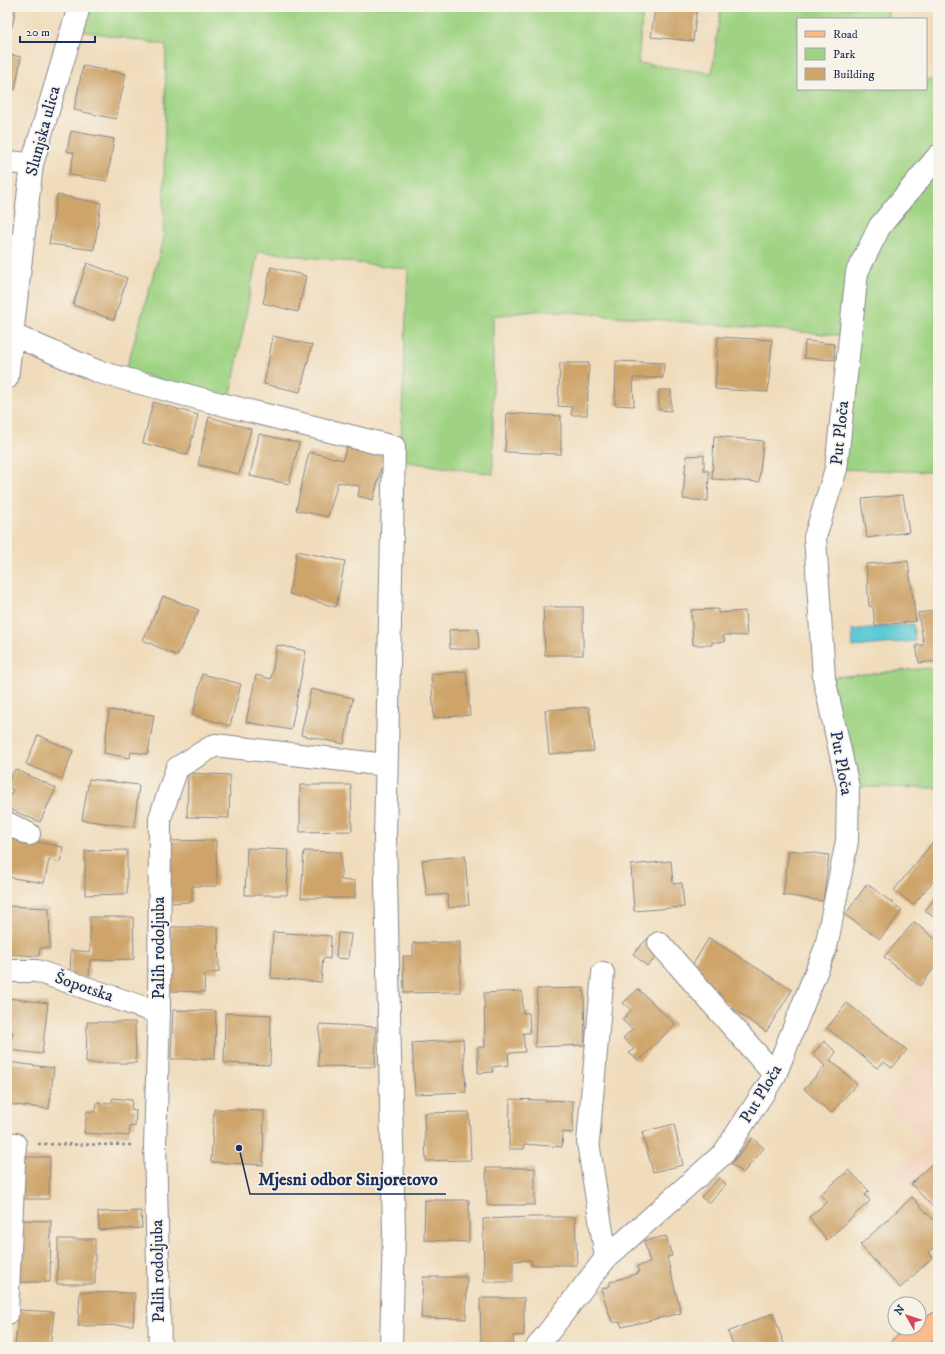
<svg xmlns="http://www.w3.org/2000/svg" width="945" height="1354" font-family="'IM FELL DW Pica',serif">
  <rect width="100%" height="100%" fill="#f7f3e8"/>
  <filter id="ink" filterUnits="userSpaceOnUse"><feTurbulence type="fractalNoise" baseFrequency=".025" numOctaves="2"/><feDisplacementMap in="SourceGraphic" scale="8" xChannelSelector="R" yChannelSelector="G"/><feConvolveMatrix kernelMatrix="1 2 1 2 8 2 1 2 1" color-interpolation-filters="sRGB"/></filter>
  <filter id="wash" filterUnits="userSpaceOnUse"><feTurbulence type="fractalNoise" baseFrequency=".012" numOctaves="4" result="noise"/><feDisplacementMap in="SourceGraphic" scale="16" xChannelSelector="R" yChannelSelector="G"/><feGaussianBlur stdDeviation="0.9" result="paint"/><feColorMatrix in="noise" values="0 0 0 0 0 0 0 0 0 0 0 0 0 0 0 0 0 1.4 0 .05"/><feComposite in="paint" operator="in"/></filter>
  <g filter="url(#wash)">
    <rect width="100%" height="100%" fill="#f0dcbb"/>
    <!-- built -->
    <path fill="#f2d4be" d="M 938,1043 L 938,1220 L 894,1173 L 924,1144 L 884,1100 Z"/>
    <!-- green -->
    <path fill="#9fd383" stroke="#5d8170" d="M 79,7 L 643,7 L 638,63 L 712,73 L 721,7 L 888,7 L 888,19 L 798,19 L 798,89 L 926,89 L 926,80 L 938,80 L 938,500 L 932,472 L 836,469 L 849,336 L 545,310 L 493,316 L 493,474 L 400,461 L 408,269 L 258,251 L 230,399 L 126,370 L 163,241 L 166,45 L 72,29 Z
      M 938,667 L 938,788 L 848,787 L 824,678 Z"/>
    <!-- water -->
    <path fill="#5cc9d4" stroke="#3c7c99" d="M 913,624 L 915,641 L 853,647 L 852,630 Z"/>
    <g id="blocks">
      <!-- building -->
      <path fill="#cea46a" d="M 7,7 L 16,7 L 12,27 L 7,26 Z
        M 655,7 L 697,7 L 693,41 L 651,37 Z
        M 7,54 L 21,57 L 15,90 L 7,89 Z
        M 83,66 L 126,74 L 116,119 L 74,110 Z
        M 71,131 L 114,139 L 107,181 L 69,175 L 74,153 L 67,151 Z
        M 57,195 L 101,203 L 94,250 L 49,244 Z
        M 87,263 L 127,278 L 114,320 L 73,305 Z
        M 271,267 L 306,276 L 298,312 L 263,303 Z
        M 273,336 L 312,345 L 300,392 L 264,384 Z
        M 718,337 L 772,340 L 768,392 L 715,389 Z
        M 805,341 L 834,344 L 835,360 L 804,358 Z
        M 616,361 L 664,363 L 663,378 L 633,378 L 634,406 L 615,405 Z
        M 560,363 L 589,363 L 587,415 L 571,415 L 572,407 L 558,406 Z
        M 659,390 L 671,390 L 671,411 L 659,410 Z
        M 153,402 L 198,415 L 188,455 L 143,443 Z
        M 507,413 L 561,416 L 561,454 L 505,452 Z
        M 209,417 L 251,429 L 239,474 L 198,465 Z
        M 259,434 L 299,443 L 289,484 L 250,476 Z
        M 714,436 L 763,441 L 759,482 L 712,479 Z
        M 347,446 L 385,454 L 373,500 L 358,496 L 360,486 L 338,482 L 328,517 L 296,510 L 309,452 L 343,460 Z
        M 704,455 L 704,471 L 709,471 L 708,501 L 683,499 L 686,456 Z
        M 903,495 L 909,532 L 867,538 L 862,499 Z
        M 297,551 L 345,561 L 336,607 L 289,594 Z
        M 908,561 L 916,621 L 875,626 L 873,607 L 869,606 L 866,564 Z
        M 163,596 L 199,610 L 177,656 L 143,640 Z
        M 543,607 L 583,607 L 583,655 L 545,655 Z
        M 718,609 L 718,613 L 745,611 L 747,636 L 723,635 L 725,642 L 712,642 L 712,645 L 693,645 L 691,610 Z
        M 938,610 L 938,661 L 919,663 L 916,645 L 924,645 L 918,613 Z
        M 478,629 L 479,649 L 450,649 L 449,630 Z
        M 277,645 L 306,651 L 291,730 L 246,722 L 256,675 L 271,679 Z
        M 466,671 L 470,715 L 434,718 L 431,674 Z
        M 202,674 L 241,684 L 230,726 L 193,715 Z
        M 311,689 L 353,698 L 344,744 L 301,735 Z
        M 589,707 L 594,751 L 549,754 L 545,710 Z
        M 109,710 L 154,715 L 148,754 L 131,752 L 130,758 L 104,753 Z
        M 38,735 L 73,751 L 62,779 L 26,764 Z
        M 15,769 L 56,788 L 40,822 L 7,808 L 7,801 L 13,790 L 7,787 L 7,784 Z
        M 188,773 L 230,775 L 229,818 L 187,817 Z
        M 89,779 L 139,785 L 134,827 L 82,820 Z
        M 300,785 L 351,785 L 352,831 L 300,832 Z
        M 7,836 L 63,847 L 60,862 L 49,860 L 44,883 L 7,877 Z
        M 216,840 L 217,886 L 192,886 L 192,902 L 169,903 L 168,841 Z
        M 933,842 L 938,847 L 938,875 L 913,905 L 894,890 Z
        M 247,848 L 289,850 L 287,895 L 245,895 Z
        M 127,850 L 127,894 L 85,895 L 85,851 Z
        M 789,850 L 829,855 L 823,901 L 783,895 Z
        M 304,851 L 341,852 L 341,880 L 355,881 L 355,898 L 301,898 Z
        M 465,856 L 469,905 L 449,908 L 447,894 L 427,896 L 422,860 Z
        M 671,861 L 673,884 L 682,883 L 684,907 L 634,911 L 631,865 Z
        M 867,884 L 902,910 L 880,939 L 845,915 Z
        M 938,893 L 938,920 L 925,911 Z
        M 7,906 L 49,908 L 50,948 L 40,948 L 39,956 L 7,954 Z
        M 90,917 L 133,917 L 134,959 L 90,960 L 89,978 L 70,976 L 71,950 L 90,952 Z
        M 914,922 L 938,941 L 938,963 L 920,986 L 884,957 Z
        M 171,927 L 218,927 L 219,972 L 205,974 L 204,992 L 170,991 Z
        M 273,932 L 331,936 L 330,959 L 323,958 L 321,982 L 271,978 Z
        M 338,933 L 351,934 L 348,959 L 336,958 Z
        M 648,938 L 660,954 L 647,966 L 633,954 Z
        M 709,938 L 792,990 L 766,1032 L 703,987 L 688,972 Z
        M 460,942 L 460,992 L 404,993 L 403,956 L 413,956 L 413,943 Z
        M 584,988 L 585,1045 L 535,1047 L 537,989 Z
        M 638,989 L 675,1024 L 639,1061 L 629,1053 L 634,1049 L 623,1038 L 632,1029 L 622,1020 L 631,1010 L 623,1003 Z
        M 522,991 L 523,1013 L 529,1013 L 530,1033 L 523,1033 L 525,1052 L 508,1053 L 509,1065 L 492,1067 L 493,1072 L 478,1073 L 478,1047 L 485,1047 L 484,993 Z
        M 7,998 L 48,1003 L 42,1054 L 9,1050 L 13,1032 L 7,1031 Z
        M 847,1003 L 907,1050 L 892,1068 L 884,1062 L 877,1068 L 827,1028 Z
        M 173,1010 L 216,1011 L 215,1059 L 171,1059 Z
        M 225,1013 L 271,1015 L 270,1065 L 224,1063 Z
        M 87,1022 L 135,1022 L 136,1063 L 86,1063 Z
        M 320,1024 L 376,1027 L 375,1067 L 318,1066 Z
        M 463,1039 L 466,1092 L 415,1094 L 412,1043 Z
        M 824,1041 L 836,1052 L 830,1060 L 857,1084 L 831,1113 L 804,1089 L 825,1066 L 813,1054 Z
        M 7,1062 L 54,1068 L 49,1109 L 7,1104 Z
        M 113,1098 L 132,1100 L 131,1109 L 136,1110 L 135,1127 L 130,1126 L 129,1136 L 84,1133 L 87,1111 L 96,1112 L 97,1102 L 111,1103 Z
        M 510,1099 L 573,1101 L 573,1133 L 563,1132 L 562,1147 L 525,1144 L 524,1149 L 509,1149 Z
        M 214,1109 L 264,1111 L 263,1165 L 211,1162 Z
        M 469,1112 L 471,1160 L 426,1161 L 424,1113 Z
        M 674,1124 L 683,1165 L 653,1172 L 642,1132 Z
        M 752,1138 L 764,1148 L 743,1173 L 731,1164 Z
        M 17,1157 L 50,1157 L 49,1199 L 17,1199 Z
        M 938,1158 L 938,1212 L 911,1184 Z
        M 486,1168 L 535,1168 L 535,1205 L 487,1205 Z
        M 849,1170 L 869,1191 L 865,1195 L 870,1201 L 827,1240 L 809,1217 L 827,1202 L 820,1195 Z
        M 719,1178 L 726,1184 L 709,1203 L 701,1197 Z
        M 912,1197 L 938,1225 L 938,1245 L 929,1252 L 933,1257 L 900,1288 L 860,1245 Z
        M 425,1200 L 469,1200 L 469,1242 L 424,1240 Z
        M 141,1211 L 142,1228 L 99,1230 L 98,1212 Z
        M 530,1217 L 575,1217 L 577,1265 L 531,1265 L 531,1260 L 513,1261 L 513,1282 L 484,1282 L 483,1219 Z
        M 17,1220 L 51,1221 L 50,1282 L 15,1282 Z
        M 666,1236 L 672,1256 L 667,1257 L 681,1313 L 622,1327 L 620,1322 L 612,1322 L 601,1289 L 610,1286 L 610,1282 L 639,1273 L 637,1266 L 650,1263 L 644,1241 Z
        M 58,1239 L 95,1239 L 95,1284 L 57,1284 Z
        M 423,1277 L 467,1277 L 466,1319 L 421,1318 Z
        M 80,1292 L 135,1293 L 133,1325 L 78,1326 Z
        M 480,1298 L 524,1298 L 524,1335 L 513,1336 L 514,1345 L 481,1346 Z
        M 19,1310 L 54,1312 L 50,1347 L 15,1345 Z
        M 773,1313 L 785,1347 L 734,1347 L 728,1332 Z"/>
    </g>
  </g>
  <g filter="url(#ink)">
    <use href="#blocks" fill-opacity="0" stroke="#86868c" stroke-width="1"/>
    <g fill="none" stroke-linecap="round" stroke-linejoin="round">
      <defs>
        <path id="minor" d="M 7,162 L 32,164
          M 13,335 L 99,372 L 209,401 L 394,447 L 385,837 L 394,1231 L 391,1347
          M 7,378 L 32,164 L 79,7
          M 7,823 L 29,834
          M 659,943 L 775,1075
          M 7,971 L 37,971 L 159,1013
          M 603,973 L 588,1142 L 606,1258
          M 7,1143 L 15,1144 L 7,1313
          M 160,1347 L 155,1145 L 159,1013 L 160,818 L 177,768 L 215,745 L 386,765
          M 537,1347 L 606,1258 L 724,1153 L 775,1075 L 826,947 L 847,841 L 848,787 L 824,678 L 815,537 L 836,469 L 857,272 L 880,226 L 938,156"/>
        <path id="major" d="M 901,1347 L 938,1323"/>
      </defs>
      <!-- minor casing -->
      <use href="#minor" stroke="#86868c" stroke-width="24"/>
      <!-- major casing -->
      <use href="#major" stroke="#86868c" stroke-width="24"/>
      <!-- path -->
      <path stroke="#86868c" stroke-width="2.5" stroke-dasharray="3 3" stroke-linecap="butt" d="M 38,1144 L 131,1145"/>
      <!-- minor -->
      <use href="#minor" stroke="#fff" stroke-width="22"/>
      <!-- major -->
      <use href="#major" stroke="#fabc8b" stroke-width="22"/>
    </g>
  </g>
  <g text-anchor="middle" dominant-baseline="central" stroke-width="3.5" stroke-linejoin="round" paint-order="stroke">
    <!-- street labels -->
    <g font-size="17" fill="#1b2f5e" stroke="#f7f3e8">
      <text transform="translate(43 131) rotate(-75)">Slunjska ulica</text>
      <text transform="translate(840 433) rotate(-84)">Put Ploča</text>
      <text transform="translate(841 763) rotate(80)">Put Ploča</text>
      <text transform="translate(159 948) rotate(-90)">Palih rodoljuba</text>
      <text transform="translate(84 987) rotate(19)">Šopotska</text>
      <text transform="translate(761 1094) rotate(-59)">Put Ploča</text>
      <text transform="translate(158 1271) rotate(-91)">Palih rodoljuba</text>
    </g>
  </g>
  <!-- callouts -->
  <path fill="none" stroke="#1b2f5e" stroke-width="1.5" d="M239 1148L250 1194H446"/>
  <circle fill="#1b2f5e" stroke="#f7f3e8" stroke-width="1.5" cx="239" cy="1148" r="4"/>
  <g font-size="18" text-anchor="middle" font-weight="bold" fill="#1b2f5e" stroke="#f7f3e8" stroke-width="3.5" stroke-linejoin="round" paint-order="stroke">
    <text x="348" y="1185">Mjesni odbor Sinjoretovo</text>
  </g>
  <!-- margin -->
  <rect width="945" height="1354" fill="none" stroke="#f7f3e8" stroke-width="24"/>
  <!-- legend -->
  <rect x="797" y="18" width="130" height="72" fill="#f7f3e8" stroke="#9fa5b1"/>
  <rect x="805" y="31" width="20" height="6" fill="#fabc8b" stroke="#9fa5b1"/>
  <text x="833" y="38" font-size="12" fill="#1b2f5e">Road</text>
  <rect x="805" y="48" width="20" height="12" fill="#9fd383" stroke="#9fa5b1"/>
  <text x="833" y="58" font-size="12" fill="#1b2f5e">Park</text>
  <rect x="805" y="68" width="20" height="12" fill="#cea46a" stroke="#9fa5b1"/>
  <text x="833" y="78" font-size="12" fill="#1b2f5e">Building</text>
  <!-- north arrow -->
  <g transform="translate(907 1316) rotate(309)"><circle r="19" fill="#f7f3e8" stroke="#9fa5b1"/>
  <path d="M0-3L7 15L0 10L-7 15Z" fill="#d1495b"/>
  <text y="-6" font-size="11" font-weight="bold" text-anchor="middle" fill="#1b2f5e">N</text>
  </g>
  <!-- scale -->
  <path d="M20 36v6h75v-6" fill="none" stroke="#1b2f5e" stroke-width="2"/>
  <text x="26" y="36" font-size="12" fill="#1b2f5e" stroke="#f7f3e8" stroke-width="3" paint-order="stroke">20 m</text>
</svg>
